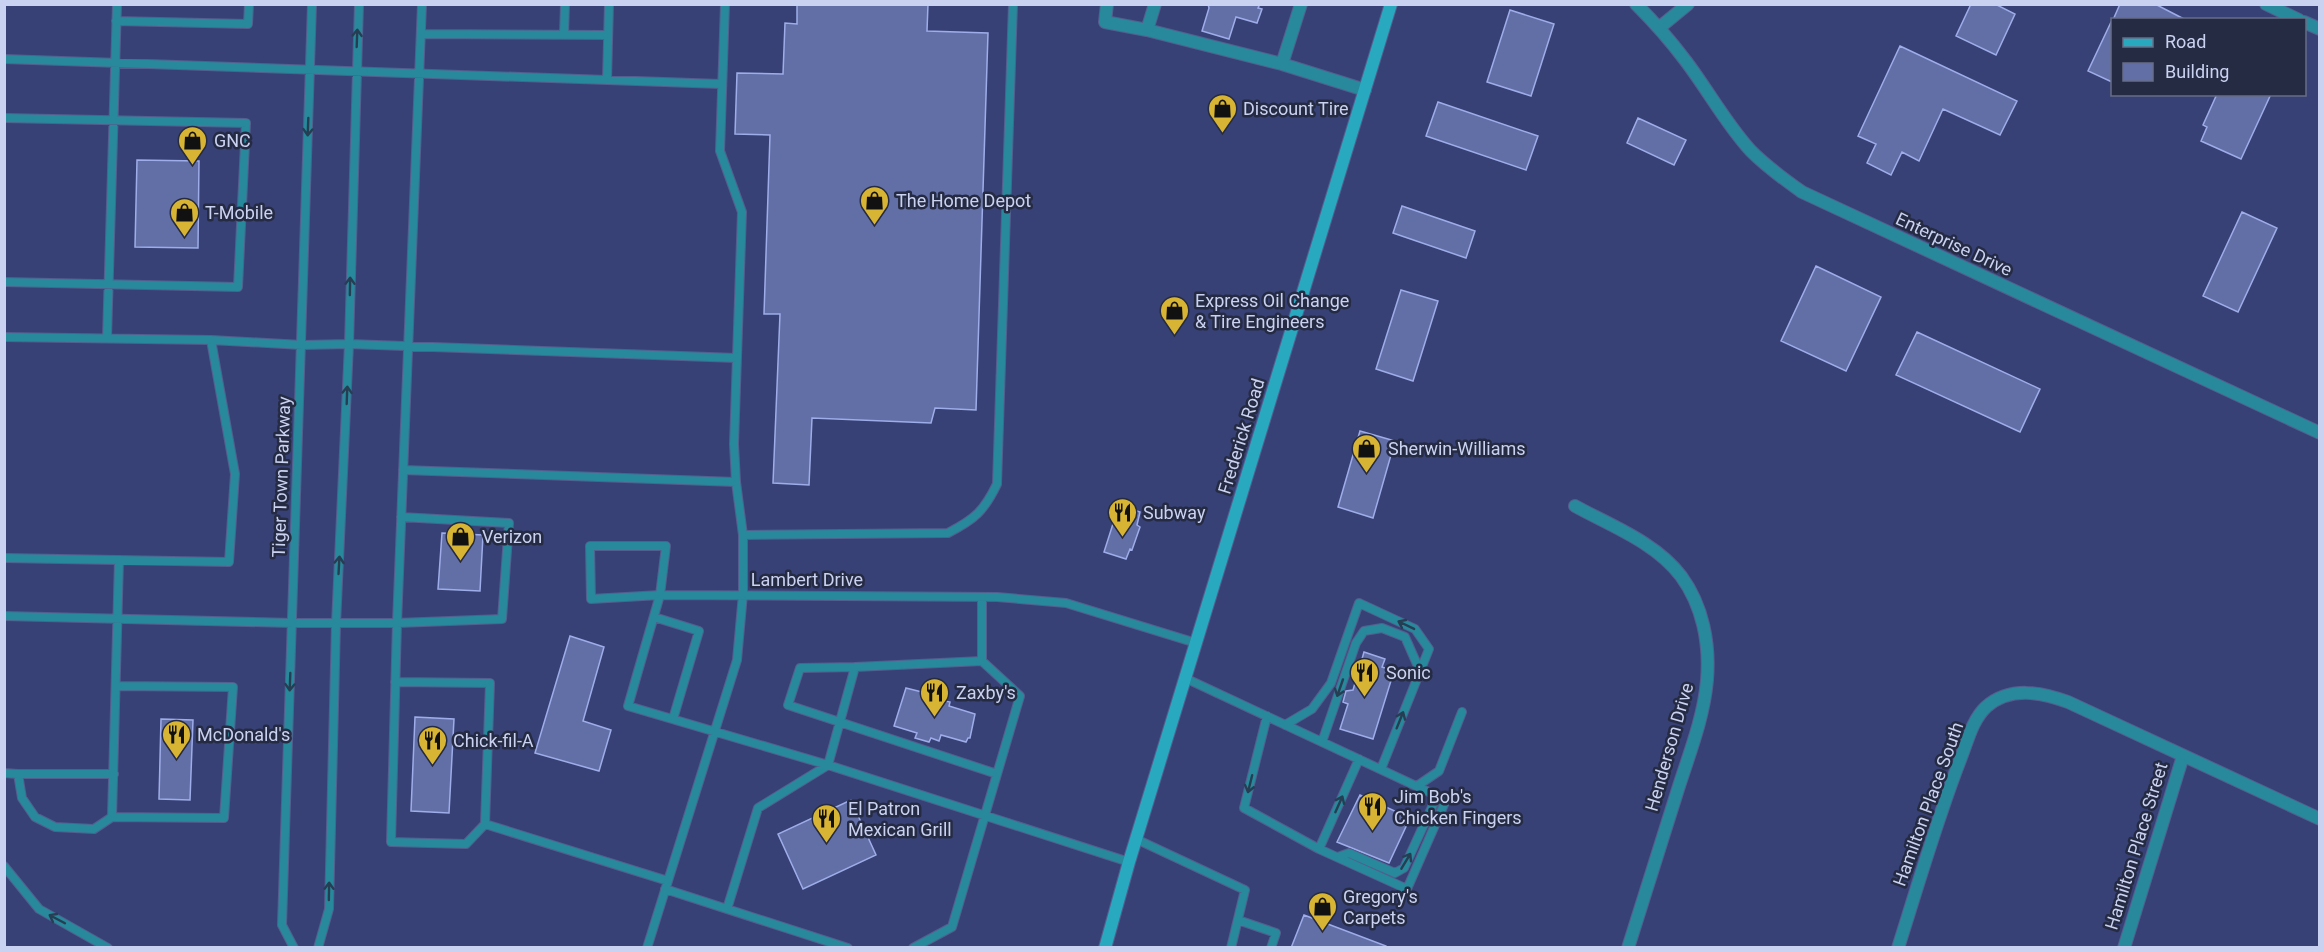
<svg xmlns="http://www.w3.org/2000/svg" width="2324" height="952" font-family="Roboto,sans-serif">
  <rect width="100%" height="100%" fill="#374175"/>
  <!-- building -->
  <path fill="#626fa7" stroke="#9eade9" stroke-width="1.5" d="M 797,4 L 928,4 L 927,31 L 988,33 L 976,410 L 935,408 L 931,423 L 812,418 L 809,485 L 773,483 L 780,314 L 764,314 L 770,135 L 735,134 L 737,73 L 783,74 L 785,23 L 797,24 Z
    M 1208,4 L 1260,4 L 1258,8 L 1262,9 L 1257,23 L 1236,17 L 1229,39 L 1202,31 L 1209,8 Z
    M 1971,4 L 1995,4 L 2015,14 L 1996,55 L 1956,36 Z
    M 2120,4 L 2155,4 L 2186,20 L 2113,20 Z
    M 1510,10 L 1554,24 L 1531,96 L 1487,82 Z
    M 2112,20 L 2112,82 L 2088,71 Z
    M 1900,46 L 2017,101 L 2000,135 L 1943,109 L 1919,161 L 1902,152 L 1891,175 L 1867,163 L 1876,144 L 1858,136 Z
    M 2217,94 L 2271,94 L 2241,159 L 2201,141 L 2207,127 L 2203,125 Z
    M 1438,102 L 1538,136 L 1526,170 L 1426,136 Z
    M 1638,118 L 1686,140 L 1674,165 L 1627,143 Z
    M 137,160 L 199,161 L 198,248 L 135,247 Z
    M 1402,206 L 1475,231 L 1466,258 L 1393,233 Z
    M 2242,212 L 2277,228 L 2238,312 L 2203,296 Z
    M 1816,266 L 1881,297 L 1846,371 L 1781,341 Z
    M 1401,290 L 1438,301 L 1413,381 L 1376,369 Z
    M 1917,332 L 2040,389 L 2020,432 L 1896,375 Z
    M 1360,431 L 1395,441 L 1373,518 L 1338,507 Z
    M 1119,505 L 1140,512 L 1137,525 L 1140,527 L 1132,550 L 1130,549 L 1126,559 L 1104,552 Z
    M 442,533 L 483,535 L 480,591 L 438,589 Z
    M 570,636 L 604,647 L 583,721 L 611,730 L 599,771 L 535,753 Z
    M 1364,652 L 1385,659 L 1382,667 L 1394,671 L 1373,739 L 1340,729 L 1348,704 L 1343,702 L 1346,691 L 1353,690 Z
    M 906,688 L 946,698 L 945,701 L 950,702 L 949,706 L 975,714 L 970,738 L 968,738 L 966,742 L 941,735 L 939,741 L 931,738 L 929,742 L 915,738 L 917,733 L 894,726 Z
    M 415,717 L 454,719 L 449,813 L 411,811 Z
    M 161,719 L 193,720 L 190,800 L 159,799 Z
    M 1360,795 L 1410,818 L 1389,863 L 1337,842 Z
    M 851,800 L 876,855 L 803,889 L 778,834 Z
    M 1304,915 L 1386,946 L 1386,948 L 1291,948 Z"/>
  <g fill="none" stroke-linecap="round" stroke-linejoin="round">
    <defs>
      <path id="service" d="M 116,21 L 248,24 L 249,4
        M 422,34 L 608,35
        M 564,35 L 565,4
        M 4,59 L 721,84
        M 607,80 L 609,4
        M 4,118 L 246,123 L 238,287 L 4,282
        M 4,337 L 211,340 L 302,345 L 349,344 L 737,358
        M 107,338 L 117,4
        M 403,470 L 736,482
        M 743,535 L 948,533 C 975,519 984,511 997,484 L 1013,4
        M 590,546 L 666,546 L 660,595 L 591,599 Z
        M 4,558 L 229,562 L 235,474 L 211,340
        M 982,597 L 982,661
        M 4,616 L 292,623 L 397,623 L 422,4
        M 654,617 L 699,631 L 673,719
        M 855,667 L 800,668 L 788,705 L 997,774
        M 1185,678 L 1446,800 L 1407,889 L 1319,849 L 1244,808 L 1267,716
        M 395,682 L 490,683 L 485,824 L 466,844 L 391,842 L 397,623 L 502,619 L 509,523 L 401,517
        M 116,686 L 233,687 L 224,818 L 112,817 L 119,560
        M 1285,725 L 1312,709 L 1331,683 L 1359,603 L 1415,629 L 1429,649 L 1381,769
        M 1322,742 L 1356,643 L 1364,631 L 1382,628 L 1405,637 L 1420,671
        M 4,773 L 18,774 L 22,798 L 35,817 L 55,827 L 94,829 L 112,817
        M 18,774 L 114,774
        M 1417,786 L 1439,771 L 1462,712
        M 485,824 L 668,881
        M 1136,839 L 1245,890 L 1231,948
        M 1319,849 L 1359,759
        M 1338,857 L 1349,853 L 1395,873 L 1404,868 L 1437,796
        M 4,866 L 39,909 L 108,948
        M 665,889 L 848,948
        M 727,909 L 758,808 L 828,765 L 1129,862
        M 1238,920 L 1276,933 L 1271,948
        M 294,948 L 282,925 L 312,4
        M 318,948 L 329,909 L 336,624 L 349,344 L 359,4
        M 647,948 L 737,660 L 743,594 L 743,535 L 736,482 L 734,444 L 742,212 L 720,151 L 725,4
        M 913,948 L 952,927 L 1020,696 L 982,661 L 855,667 L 828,765 L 628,706 L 660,595 L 997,597 L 1066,603 L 1196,643"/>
      <path id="minor" d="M 1107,4 L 1105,22 L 1147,30
        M 1155,4 L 1147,30 L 1282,64 L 1365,90
        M 1636,4 C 1654,22 1670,40 1685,60 C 1708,90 1726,124 1751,151 C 1766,166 1785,180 1802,192 L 2320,433
        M 2266,4 L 2299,20
        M 2304,22 L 2320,29
        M 1660,27 L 1688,4
        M 1282,64 L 1301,4
        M 1575,506 C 1611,526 1655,542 1681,576 C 1703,606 1710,644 1707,680 C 1704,716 1690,752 1679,786 C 1662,840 1645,894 1628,948
        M 1898,948 C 1918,885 1936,822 1960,760 C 1967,743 1972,720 1986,707 C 2010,686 2041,692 2068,702 L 2320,819
        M 2124,948 L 2183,756"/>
      <path id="secondary" d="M 1105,948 L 1129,862 L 1391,4"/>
    </defs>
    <!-- service casing -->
    <use href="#service" stroke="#545e8e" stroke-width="10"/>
    <!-- minor casing -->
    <use href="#minor" stroke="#545e8e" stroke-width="14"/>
    <!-- secondary casing -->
    <use href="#secondary" stroke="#545e8e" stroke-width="14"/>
    <!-- service -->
    <use href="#service" stroke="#27899b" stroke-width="8"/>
    <!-- minor -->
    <use href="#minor" stroke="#27899b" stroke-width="12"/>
    <!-- secondary -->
    <use href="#secondary" stroke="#29a9c0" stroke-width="12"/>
  </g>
  <!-- one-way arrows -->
  <defs><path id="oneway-shaft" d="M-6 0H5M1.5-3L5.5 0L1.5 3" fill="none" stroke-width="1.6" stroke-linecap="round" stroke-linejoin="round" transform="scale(1.5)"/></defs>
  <g stroke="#253e54">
    <use href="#oneway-shaft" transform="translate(357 38) rotate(-88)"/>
    <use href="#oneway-shaft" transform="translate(308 127) rotate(92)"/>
    <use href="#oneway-shaft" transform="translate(350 286) rotate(-89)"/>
    <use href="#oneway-shaft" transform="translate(347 395) rotate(-88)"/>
    <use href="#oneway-shaft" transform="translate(339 565) rotate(-87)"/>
    <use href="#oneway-shaft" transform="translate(1406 625) rotate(-154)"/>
    <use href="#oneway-shaft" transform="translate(290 682) rotate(92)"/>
    <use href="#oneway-shaft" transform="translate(1340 688) rotate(109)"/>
    <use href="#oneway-shaft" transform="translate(1400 720) rotate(-68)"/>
    <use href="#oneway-shaft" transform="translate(1250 784) rotate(104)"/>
    <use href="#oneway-shaft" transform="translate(1339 804) rotate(-66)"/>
    <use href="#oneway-shaft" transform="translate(1406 861) rotate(-59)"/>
    <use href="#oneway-shaft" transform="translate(329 891) rotate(-89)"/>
    <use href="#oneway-shaft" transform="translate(57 919) rotate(-152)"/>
  </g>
  <!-- icons -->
  <defs>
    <symbol id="shop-pin" viewBox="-11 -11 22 30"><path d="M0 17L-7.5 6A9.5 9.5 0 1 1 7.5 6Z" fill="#d7b434" stroke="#252b42"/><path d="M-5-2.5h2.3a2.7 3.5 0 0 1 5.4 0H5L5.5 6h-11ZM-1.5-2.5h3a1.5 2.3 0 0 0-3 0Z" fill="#111"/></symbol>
    <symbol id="restaurant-pin" viewBox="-11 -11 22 30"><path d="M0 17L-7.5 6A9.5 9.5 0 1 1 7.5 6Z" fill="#d7b434" stroke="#252b42"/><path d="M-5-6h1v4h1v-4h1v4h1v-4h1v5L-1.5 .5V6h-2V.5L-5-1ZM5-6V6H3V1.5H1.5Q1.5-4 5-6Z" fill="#111"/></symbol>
  </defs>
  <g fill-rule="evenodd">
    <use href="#shop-pin" x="1206" y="92" width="33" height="45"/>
    <use href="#shop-pin" x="176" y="124" width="33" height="45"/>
    <use href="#shop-pin" x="858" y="184" width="33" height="45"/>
    <use href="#shop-pin" x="168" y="196" width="33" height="45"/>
    <use href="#shop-pin" x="1158" y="294" width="33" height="45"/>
    <use href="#shop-pin" x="1350" y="432" width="33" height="45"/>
    <use href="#restaurant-pin" x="1106" y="496" width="33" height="45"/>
    <use href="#shop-pin" x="444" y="520" width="33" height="45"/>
    <use href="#restaurant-pin" x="1348" y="656" width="33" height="45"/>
    <use href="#restaurant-pin" x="918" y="676" width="33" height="45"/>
    <use href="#restaurant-pin" x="160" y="718" width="33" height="45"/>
    <use href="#restaurant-pin" x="416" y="724" width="33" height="45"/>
    <use href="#restaurant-pin" x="1356" y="790" width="33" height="45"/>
    <use href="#restaurant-pin" x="810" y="802" width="33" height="45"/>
    <use href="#shop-pin" x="1306" y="890" width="33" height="45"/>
  </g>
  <g text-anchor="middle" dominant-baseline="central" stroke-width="5" stroke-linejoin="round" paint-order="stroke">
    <!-- poi labels -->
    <g font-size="18" fill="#cad2f1" stroke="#252b42" text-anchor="start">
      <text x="1243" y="108">Discount Tire</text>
      <text x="214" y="140">GNC</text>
      <text x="896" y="200">The Home Depot</text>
      <text x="205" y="212">T-Mobile</text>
      <text x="1195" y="300">Express Oil Change<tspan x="1195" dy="21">&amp; Tire Engineers</tspan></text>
      <text x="1388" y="448">Sherwin-Williams</text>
      <text x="1143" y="512">Subway</text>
      <text x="482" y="536">Verizon</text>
      <text x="1386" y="672">Sonic</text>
      <text x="956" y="692">Zaxby's</text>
      <text x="197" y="734">McDonald's</text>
      <text x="453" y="740">Chick-fil-A</text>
      <text x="1394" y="796">Jim Bob's<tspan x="1394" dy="21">Chicken Fingers</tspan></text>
      <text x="848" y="808">El Patron<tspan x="848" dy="21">Mexican Grill</tspan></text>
      <text x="1343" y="896">Gregory's<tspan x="1343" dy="21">Carpets</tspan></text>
    </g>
    <!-- street labels -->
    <g font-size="18" fill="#cad2f1" stroke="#252b42">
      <text transform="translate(1954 244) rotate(25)">Enterprise Drive</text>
      <text transform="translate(1241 436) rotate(-73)">Frederick Road</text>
      <text transform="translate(281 477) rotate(-88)">Tiger Town Parkway</text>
      <text x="807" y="579">Lambert Drive</text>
      <text transform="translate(1669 747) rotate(-74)">Henderson Drive</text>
      <text transform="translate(1928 804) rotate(-70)">Hamilton Place South</text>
      <text transform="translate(2136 846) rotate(-73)">Hamilton Place Street</text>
    </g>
  </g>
  <!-- border -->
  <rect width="2324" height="952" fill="none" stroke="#cad2f1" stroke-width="12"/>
  <!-- legend -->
  <rect x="2111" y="18" width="195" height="78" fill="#252b42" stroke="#676e88" stroke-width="1.5"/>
  <rect x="2123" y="38" width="30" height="9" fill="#29a9c0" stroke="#676e88" stroke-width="1.5"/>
  <text x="2165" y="48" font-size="18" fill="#cad2f1">Road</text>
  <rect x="2123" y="63" width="30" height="18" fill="#626fa7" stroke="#676e88" stroke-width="1.5"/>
  <text x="2165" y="78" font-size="18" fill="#cad2f1">Building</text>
</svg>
